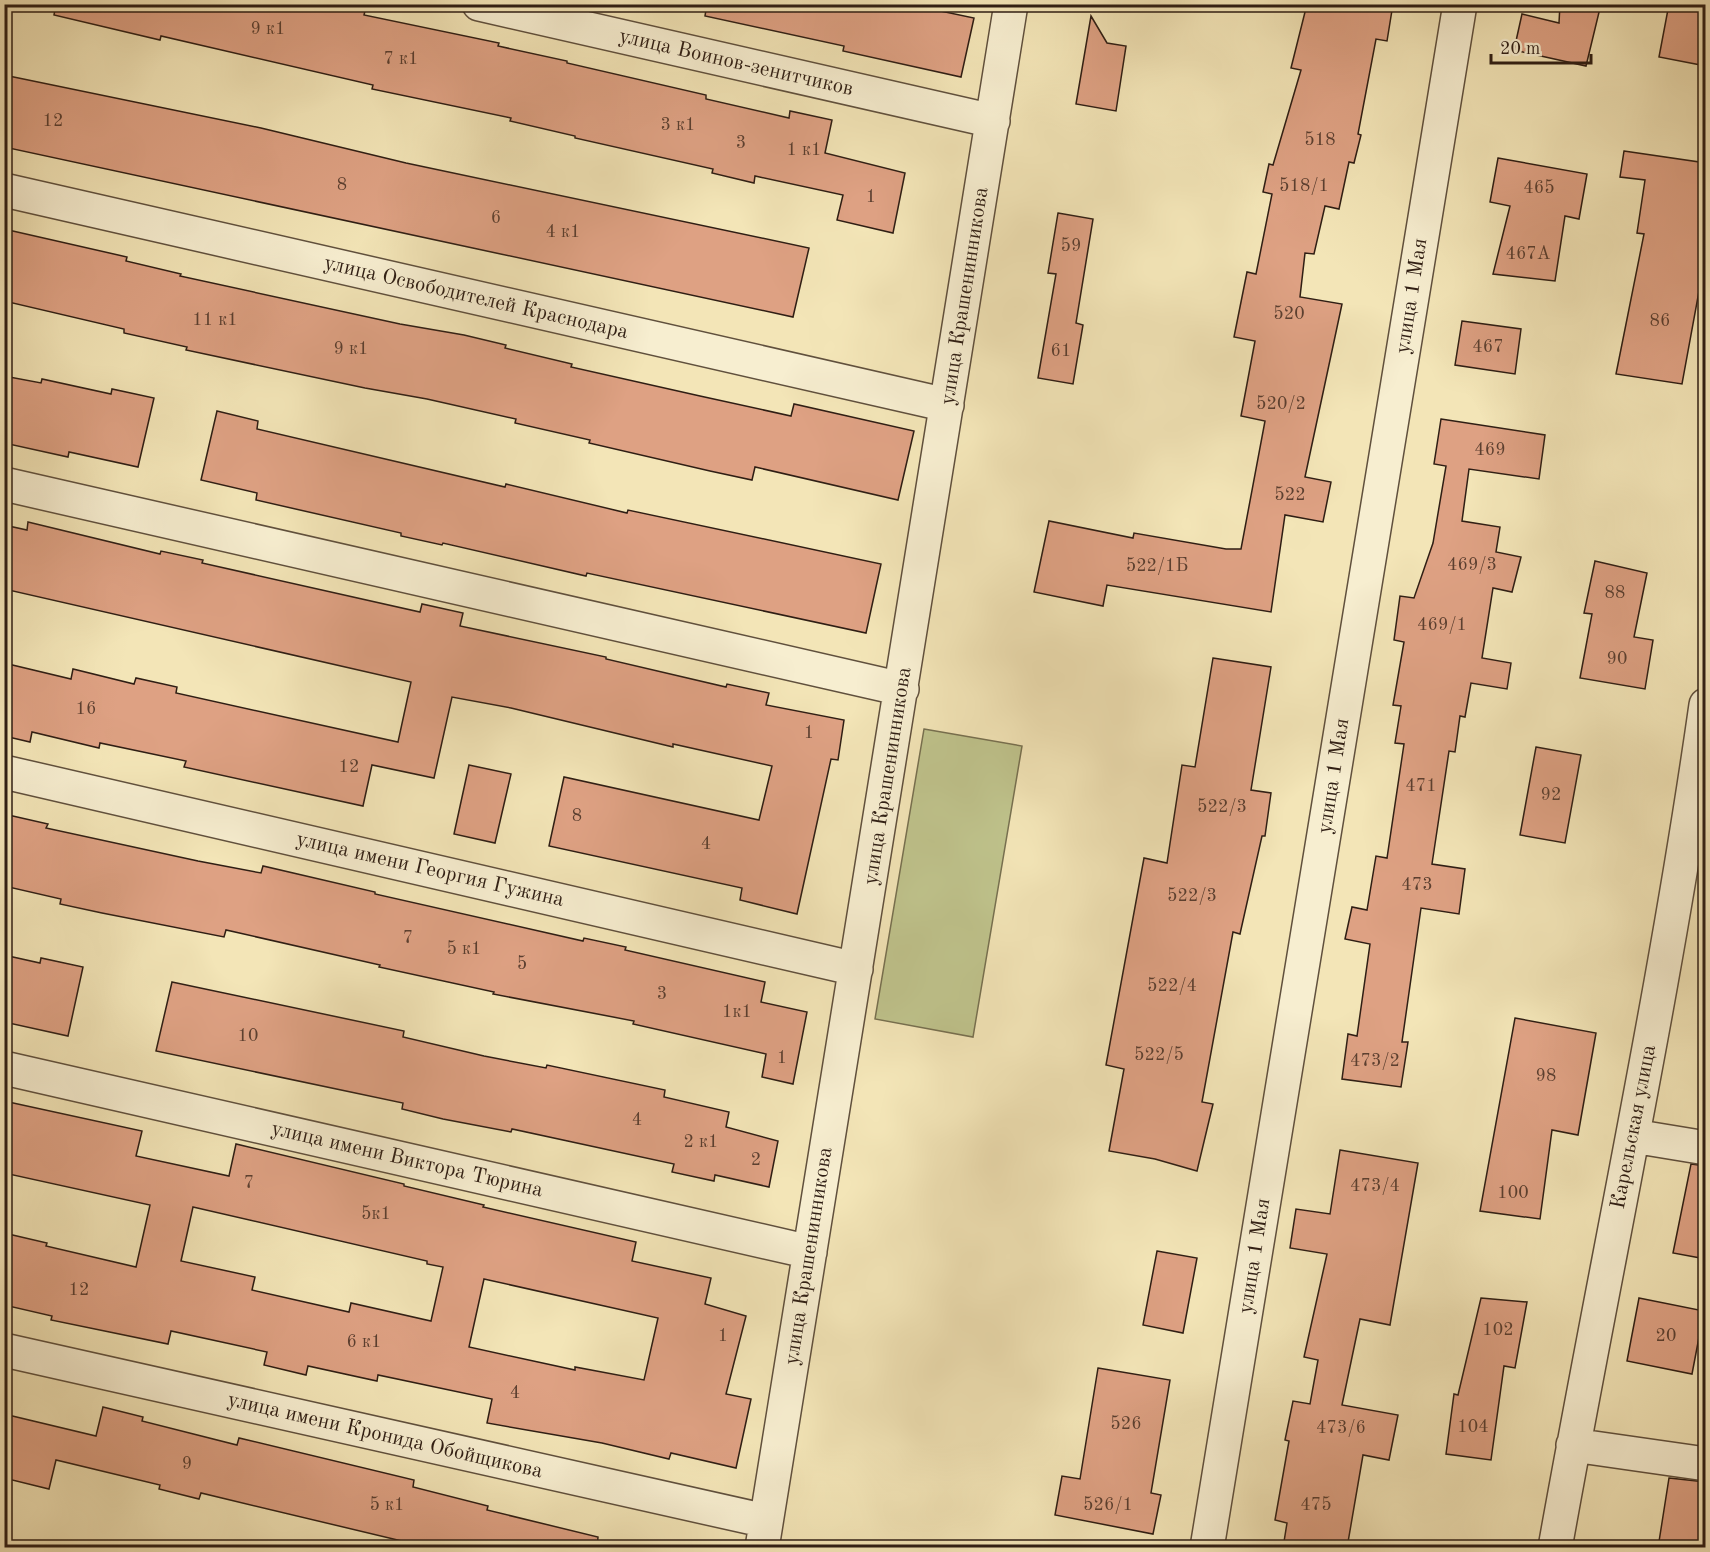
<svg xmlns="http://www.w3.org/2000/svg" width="1710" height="1552" font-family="'Old Standard TT',serif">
  <rect width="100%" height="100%" fill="#f3e5b7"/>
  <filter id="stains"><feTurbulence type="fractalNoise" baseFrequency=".00333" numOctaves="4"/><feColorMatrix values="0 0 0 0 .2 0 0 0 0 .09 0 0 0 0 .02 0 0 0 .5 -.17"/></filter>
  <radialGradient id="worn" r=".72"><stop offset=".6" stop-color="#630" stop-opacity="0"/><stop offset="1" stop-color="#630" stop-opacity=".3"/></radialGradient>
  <!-- green -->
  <path fill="#bfc38c" stroke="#777050" stroke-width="1.5" d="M 924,729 L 1022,746 L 973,1037 L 875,1019 Z"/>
  <!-- building -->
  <path fill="#dea183" stroke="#2f1e14" stroke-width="1.5" fill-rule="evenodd" d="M 56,4 L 338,4 L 365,11 L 364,15 L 499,43 L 498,46 L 567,61 L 567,63 L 706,95 L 706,99 L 789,118 L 790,111 L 832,120 L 825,153 L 905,173 L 893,233 L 837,220 L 843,195 L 755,176 L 754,183 L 712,173 L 713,169 L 575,138 L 575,136 L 510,121 L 511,118 L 372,89 L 373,85 L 161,36 L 160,40 L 54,15 Z
    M 707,4 L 912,5 L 974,18 L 961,77 L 843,51 L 844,46 L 705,16 Z
    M 1307,4 L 1393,4 L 1387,41 L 1376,39 L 1358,134 L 1361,135 L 1354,163 L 1349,162 L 1339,209 L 1325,206 L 1314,254 L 1305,253 L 1300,297 L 1342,304 L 1305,477 L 1331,482 L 1323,522 L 1285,515 L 1271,612 L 1107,585 L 1103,606 L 1034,592 L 1049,521 L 1133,538 L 1134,533 L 1226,549 L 1241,549 L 1265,421 L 1241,416 L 1255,341 L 1234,337 L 1247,272 L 1256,274 L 1272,194 L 1263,192 L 1269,164 L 1273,165 L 1301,70 L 1291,68 Z
    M 1560,4 L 1601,4 L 1586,66 L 1514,50 L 1522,14 L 1559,23 Z
    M 1669,4 L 1706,4 L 1706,66 L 1659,57 Z
    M 1091,16 L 1107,43 L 1126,46 L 1116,111 L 1076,104 Z
    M 4,75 L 261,128 L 406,163 L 809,248 L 793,317 L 4,147 Z
    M 1624,151 L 1706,163 L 1706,253 L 1682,384 L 1616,374 L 1644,234 L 1637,233 L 1645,180 L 1620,177 Z
    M 1498,158 L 1587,174 L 1579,219 L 1565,216 L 1555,281 L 1493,274 L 1510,206 L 1490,202 Z
    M 1058,213 L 1093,219 L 1076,323 L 1083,325 L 1073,384 L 1038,378 L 1056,274 L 1048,273 Z
    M 4,229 L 127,257 L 126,261 L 181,274 L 180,276 L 400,324 L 464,335 L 506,345 L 505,348 L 572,364 L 571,367 L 700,396 L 791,416 L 794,404 L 914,431 L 898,500 L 755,467 L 752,480 L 710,471 L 589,443 L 590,440 L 515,423 L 516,419 L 427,399 L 365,388 L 186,350 L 187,347 L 124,333 L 124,329 L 4,301 Z
    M 1462,321 L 1521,329 L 1515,374 L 1455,365 Z
    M 4,376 L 41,383 L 42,379 L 111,394 L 112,389 L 154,398 L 138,467 L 69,452 L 68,457 L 4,443 Z
    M 217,411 L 258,421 L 257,429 L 505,487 L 506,484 L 627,513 L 628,510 L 881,564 L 866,633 L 587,573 L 586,576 L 443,543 L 442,545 L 401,536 L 401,533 L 256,500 L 257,493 L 201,480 Z
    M 1441,419 L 1545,435 L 1539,479 L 1469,469 L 1462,521 L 1500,527 L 1496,552 L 1521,557 L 1512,592 L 1493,588 L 1482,658 L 1511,663 L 1507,689 L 1471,683 L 1465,717 L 1460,716 L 1455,752 L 1449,751 L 1432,864 L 1465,869 L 1459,914 L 1421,908 L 1402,1042 L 1408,1042 L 1401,1087 L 1342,1079 L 1348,1034 L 1357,1036 L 1370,944 L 1345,939 L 1352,907 L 1367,910 L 1376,856 L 1387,858 L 1404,744 L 1395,743 L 1401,706 L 1393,705 L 1404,642 L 1394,640 L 1400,596 L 1414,598 L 1433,543 L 1446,466 L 1434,464 Z
    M 28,522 L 160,554 L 161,551 L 203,560 L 202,563 L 420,612 L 422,604 L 463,613 L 460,626 L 606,657 L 606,659 L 726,687 L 727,684 L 769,693 L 766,705 L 844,720 L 838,760 L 831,759 L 797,914 L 740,900 L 742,888 L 549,846 L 564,777 L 759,820 L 772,766 L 673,744 L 673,747 L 511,708 L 452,697 L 434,778 L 372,765 L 363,806 L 184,767 L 186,761 L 100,743 L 99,748 L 32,732 L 30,742 L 4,736 L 4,663 L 71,679 L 73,669 L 134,684 L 136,678 L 177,687 L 176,693 L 398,742 L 411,682 L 4,589 L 4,525 L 27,530 Z
    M 1595,561 L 1647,573 L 1634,637 L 1653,640 L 1645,689 L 1580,678 L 1592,614 L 1584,613 Z
    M 1213,658 L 1271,667 L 1251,790 L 1271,793 L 1265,836 L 1262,836 L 1240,934 L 1233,932 L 1202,1102 L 1213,1104 L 1197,1171 L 1155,1159 L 1109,1151 L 1124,1069 L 1106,1065 L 1144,858 L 1167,863 L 1182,765 L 1195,767 Z
    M 1536,747 L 1581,755 L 1565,843 L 1520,835 Z
    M 469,765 L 511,774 L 495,843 L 454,834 Z
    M 4,814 L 48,824 L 46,828 L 198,861 L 261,873 L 263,866 L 375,892 L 375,894 L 583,941 L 584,938 L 626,947 L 625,950 L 765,982 L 761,1002 L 807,1012 L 793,1084 L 762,1077 L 766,1054 L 633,1024 L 634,1021 L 493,994 L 494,992 L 379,967 L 380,965 L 226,930 L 224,937 L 102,913 L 60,904 L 61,899 L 4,886 Z
    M 4,955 L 40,963 L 41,958 L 83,967 L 68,1036 L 4,1022 Z
    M 172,982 L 404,1031 L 403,1037 L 484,1056 L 546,1068 L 547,1065 L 665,1090 L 664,1097 L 729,1112 L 726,1127 L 778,1141 L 769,1187 L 715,1175 L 714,1181 L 672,1172 L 674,1164 L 512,1129 L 511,1132 L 443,1119 L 402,1109 L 403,1103 L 156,1051 Z
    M 1515,1018 L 1596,1033 L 1578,1135 L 1552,1130 L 1540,1219 L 1480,1211 Z
    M 4,1101 L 142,1131 L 136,1156 L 229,1176 L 236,1144 L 404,1184 L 404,1186 L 484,1205 L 483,1207 L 636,1242 L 632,1261 L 711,1278 L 705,1304 L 746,1316 L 726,1394 L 751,1399 L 736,1468 L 671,1453 L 669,1459 L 602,1443 L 487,1423 L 492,1399 L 378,1375 L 377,1381 L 308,1366 L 306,1375 L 264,1365 L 267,1352 L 171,1331 L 168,1344 L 51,1320 L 52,1316 L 4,1305 L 4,1233 L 47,1243 L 46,1246 L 136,1267 L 150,1205 L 4,1173 ZM 193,1207 L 427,1261 L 427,1264 L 443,1267 L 431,1321 L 351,1303 L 349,1312 L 252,1290 L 255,1277 L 181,1261 ZM 484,1279 L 658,1318 L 644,1380 L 575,1367 L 575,1370 L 469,1347 Z
    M 1340,1150 L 1418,1163 L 1390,1325 L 1360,1319 L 1342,1405 L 1398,1415 L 1389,1460 L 1363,1455 L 1347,1548 L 1283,1548 L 1287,1523 L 1275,1520 L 1289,1441 L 1285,1440 L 1293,1401 L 1310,1404 L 1318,1360 L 1304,1357 L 1327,1254 L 1290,1248 L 1296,1209 L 1330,1214 Z
    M 1691,1164 L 1706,1166 L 1706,1259 L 1673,1253 Z
    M 1157,1251 L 1197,1258 L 1183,1333 L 1143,1325 Z
    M 1481,1298 L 1527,1302 L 1515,1368 L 1504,1366 L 1491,1460 L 1446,1454 L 1454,1394 L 1458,1395 Z
    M 1639,1298 L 1704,1311 L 1692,1374 L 1627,1361 Z
    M 1098,1368 L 1170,1380 L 1151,1493 L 1161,1495 L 1153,1534 L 1055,1515 L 1062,1476 L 1080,1479 Z
    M 103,1407 L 143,1417 L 142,1421 L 237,1445 L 239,1438 L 414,1480 L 413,1487 L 488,1506 L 487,1510 L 598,1537 L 597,1548 L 431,1548 L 201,1493 L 199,1499 L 159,1489 L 160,1485 L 56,1460 L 49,1489 L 4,1478 L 4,1414 L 96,1436 Z
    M 1669,1478 L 1706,1482 L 1706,1548 L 1658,1548 Z"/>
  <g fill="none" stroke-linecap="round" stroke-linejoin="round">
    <defs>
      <path id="minor" d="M 479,4 L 993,121
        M 4,190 L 947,405
        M 4,484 L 902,689
        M 4,772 L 856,969
        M 4,1068 L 810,1252
        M 1633,1136 L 1706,1148
        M 4,1350 L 766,1521
        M 1573,1445 L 1706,1464
        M 762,1548 L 1011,4
        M 1207,1548 L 1460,4
        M 1555,1548 C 1605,1267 1666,988 1706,705"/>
    </defs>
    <!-- minor casing -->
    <use href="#minor" stroke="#60503d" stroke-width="36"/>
    <!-- minor -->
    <use href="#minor" stroke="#f7eed0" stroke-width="33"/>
  </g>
  <g text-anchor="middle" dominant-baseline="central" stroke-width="5" stroke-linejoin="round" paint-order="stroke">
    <!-- number labels -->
    <g font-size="18" fill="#5b3f30">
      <text x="268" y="29">9 к1</text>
      <text x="401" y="59">7 к1</text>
      <text x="53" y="121">12</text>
      <text x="678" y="125">3 к1</text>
      <text x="1320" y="140">518</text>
      <text x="741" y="143">3</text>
      <text x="804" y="150">1 к1</text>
      <text x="342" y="185">8</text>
      <text x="1304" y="186">518/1</text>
      <text x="1539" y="188">465</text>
      <text x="871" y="197">1</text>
      <text x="496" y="218">6</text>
      <text x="563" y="232">4 к1</text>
      <text x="1071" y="246">59</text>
      <text x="1528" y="254">467А</text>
      <text x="1289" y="314">520</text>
      <text x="215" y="320">11 к1</text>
      <text x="1660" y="321">86</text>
      <text x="1488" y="347">467</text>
      <text x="351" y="349">9 к1</text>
      <text x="1061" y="351">61</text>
      <text x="1281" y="404">520/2</text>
      <text x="1490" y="450">469</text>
      <text x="1290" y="495">522</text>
      <text x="1472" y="565">469/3</text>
      <text x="1157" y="566">522/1Б</text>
      <text x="1615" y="593">88</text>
      <text x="1442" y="625">469/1</text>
      <text x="1617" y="659">90</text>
      <text x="86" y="709">16</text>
      <text x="809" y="733">1</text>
      <text x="349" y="767">12</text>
      <text x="1421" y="786">471</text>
      <text x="1551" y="795">92</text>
      <text x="1222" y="807">522/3</text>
      <text x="577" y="816">8</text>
      <text x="706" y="844">4</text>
      <text x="1417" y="885">473</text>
      <text x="1192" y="896">522/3</text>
      <text x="408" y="938">7</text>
      <text x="464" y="949">5 к1</text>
      <text x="522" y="964">5</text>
      <text x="1172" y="986">522/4</text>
      <text x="662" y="994">3</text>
      <text x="737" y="1012">1к1</text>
      <text x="248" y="1036">10</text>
      <text x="1159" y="1055">522/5</text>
      <text x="782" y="1058">1</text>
      <text x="1375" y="1061">473/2</text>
      <text x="1546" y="1076">98</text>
      <text x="637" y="1120">4</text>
      <text x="701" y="1142">2 к1</text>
      <text x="756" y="1160">2</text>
      <text x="249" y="1183">7</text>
      <text x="1375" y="1186">473/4</text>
      <text x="1513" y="1193">100</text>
      <text x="376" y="1214">5к1</text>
      <text x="79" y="1290">12</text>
      <text x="1498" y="1330">102</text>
      <text x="723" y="1336">1</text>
      <text x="1666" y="1336">20</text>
      <text x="364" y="1342">6 к1</text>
      <text x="515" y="1393">4</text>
      <text x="1126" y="1424">526</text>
      <text x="1473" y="1427">104</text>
      <text x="1341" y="1428">473/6</text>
      <text x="187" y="1464">9</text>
      <text x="387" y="1505">5 к1</text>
      <text x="1108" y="1505">526/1</text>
      <text x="1316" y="1505">475</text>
    </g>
    <!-- street labels -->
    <g font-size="21" fill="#2f1e14" stroke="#f7eed0">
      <text transform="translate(736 63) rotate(13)">улица Воинов-зенитчиков</text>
      <text transform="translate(965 296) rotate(-81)">улица Крашенинникова</text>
      <text transform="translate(1412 296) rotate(-81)">улица 1 Мая</text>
      <text transform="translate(476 298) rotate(13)">улица Освободителей Краснодара</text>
      <text transform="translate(888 776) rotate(-81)">улица Крашенинникова</text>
      <text transform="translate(1334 776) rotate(-81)">улица 1 Мая</text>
      <text transform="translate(430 870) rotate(13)">улица имени Георгия Гужина</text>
      <text transform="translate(1634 1127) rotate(-79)">Карельская улица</text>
      <text transform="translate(407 1160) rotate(13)">улица имени Виктора Тюрина</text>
      <text transform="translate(809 1256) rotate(-81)">улица Крашенинникова</text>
      <text transform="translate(1255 1256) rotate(-81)">улица 1 Мая</text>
      <text transform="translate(385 1436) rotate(13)">улица имени Кронида Обойщикова</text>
    </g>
  </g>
  <!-- margin -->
  <rect width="1710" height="1552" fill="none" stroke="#f3e5b7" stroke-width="24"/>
  <rect x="6" y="6" width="1698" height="1540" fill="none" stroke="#2f1e14" stroke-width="3"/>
  <rect x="12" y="12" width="1686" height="1528" fill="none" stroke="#2f1e14" stroke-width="1.5"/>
  <!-- scale -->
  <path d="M1491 54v9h100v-9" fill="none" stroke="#2f1e14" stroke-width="3"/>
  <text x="1500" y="54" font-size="18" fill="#2f1e14" stroke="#f7eed0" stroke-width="4.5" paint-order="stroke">20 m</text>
  <rect width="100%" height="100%" filter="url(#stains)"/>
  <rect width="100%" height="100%" fill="url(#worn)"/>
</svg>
